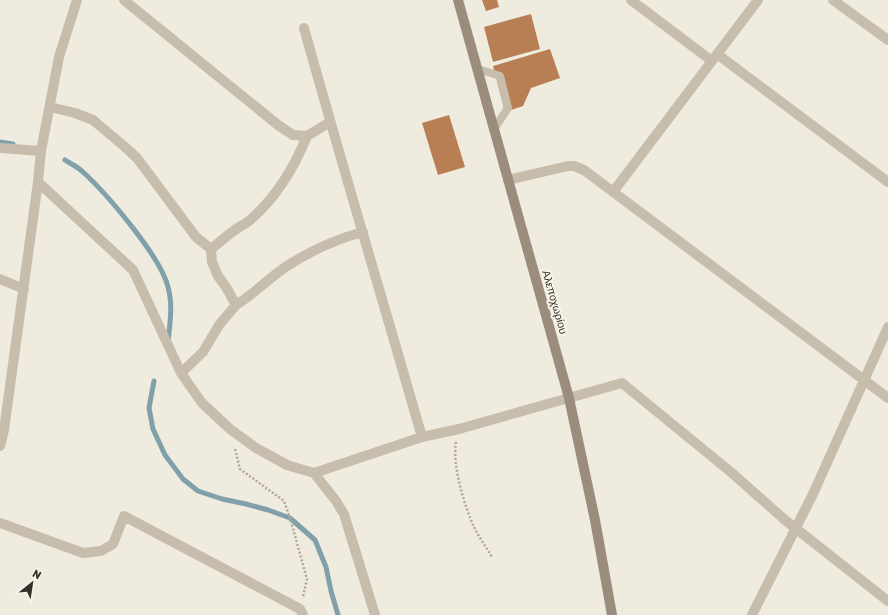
<svg xmlns="http://www.w3.org/2000/svg" width="888" height="615" viewBox="0 0 888 615" font-family="Rubik,sans-serif">
<style>
.lines{fill:none;stroke-linecap:round;stroke-linejoin:round}
.stream{stroke:#81a1aa;stroke-width:5}
.building{fill:#b97f54}
.path{stroke:#b3a896;stroke-width:2.5;stroke-dasharray:2 2;stroke-linecap:butt}
.service{stroke:#c7bdac;stroke-width:8}
.minor{stroke:#c7bdac;stroke-width:10}
.tertiary{stroke:#c7bdac;stroke-width:10}
.secondary{stroke:#9b8d7d;stroke-width:10}
.labels{text-anchor:middle;stroke-width:4;stroke-linejoin:round;paint-order:stroke}
.street-label{font-size:11px;fill:#36302a;stroke:#f8f4eb}
</style>
<rect width="100%" height="100%" fill="#f0ebdf"/>
<g class="lines">
<path class="stream" d="M 0,142 L 13,144
M 65,160 C 71,164 78,167 83,172 C 106,193 161,257 168,287 C 173,305 170,323 168,342
M 154,381 L 149,408 L 153,429 L 165,455 L 183,479 L 198,491 L 222,499 L 246,504 L 268,510 L 290,518 L 315,540 L 326,567 L 331,591 L 338,615"/>
</g>
<path class="building" d="M 482,0 L 497,0 L 499,7 L 486,11 Z
M 531,14 L 540,49 L 493,62 L 484,27 Z
M 550,49 L 560,78 L 531,88 L 523,106 L 505,112 L 493,66 Z
M 449,115 L 465,167 L 438,175 L 422,123 Z"/>
<g class="lines">
<path class="path" d="M 456,442 C 452,465 464,505 474,527 C 479,537 486,547 492,557
M 235,449 L 240,469 L 284,501 L 290,518 L 307,579 L 303,597"/>
<path class="service" d="M 478,69 L 500,76 L 508,108 L 494,129"/>
<path class="minor" d="M 124,0 L 278,125 L 293,135 L 307,136 L 330,122
M 631,0 L 712,61
M 833,0 L 888,40
M 304,28 C 342,165 383,301 422,437
M 717,54 L 888,182
M 50,107 L 75,113 L 93,120 L 125,147 L 137,158 L 196,237 L 211,249
M 0,148 L 41,151
M 508,180 L 568,166 L 574,166 L 584,170 L 888,398
M 38,182 L 133,270 L 181,373 L 202,403 L 230,429 L 256,448 L 287,465 L 314,473 L 336,501 L 344,514 L 375,615
M 613,192 L 758,0
M 0,279 L 24,289
M 236,305 C 254,294 269,278 287,266 C 310,251 337,239 363,232
M 181,373 L 203,352 L 219,325 L 236,305 L 226,287 L 218,276 L 212,262 L 211,249 C 219,243 226,236 235,230 C 240,226 246,224 250,220 C 277,197 294,168 307,136
M 0,446 L 4,430 L 38,182 L 41,151 L 59,57 L 77,0
M 314,473 L 422,437 L 459,429 L 622,383 L 732,473 L 785,520 L 888,601
M 0,523 L 83,553 L 101,551 L 113,544 L 124,516 L 300,609 L 303,615"/>
<path class="tertiary" d="M 752,615 L 813,494 L 888,327"/>
<path class="secondary" d="M 458,0 L 569,398 L 595,520 L 612,615"/>
</g>
<g class="labels">
<g class="street-label">
<text transform="translate(555 302) rotate(74)" y="4">Αλεποχωρίου</text>
</g>
</g>
<g transform="translate(32 583) rotate(30)" stroke="#f8f4eb" stroke-width="3" paint-order="stroke">
<path d="M0-3L7 15L0 10L-7 15Z" fill="#36302a"/>
<text y="-6" font-size="11" font-weight="bold" text-anchor="middle" fill="#36302a">N</text>
</g>
</svg>
